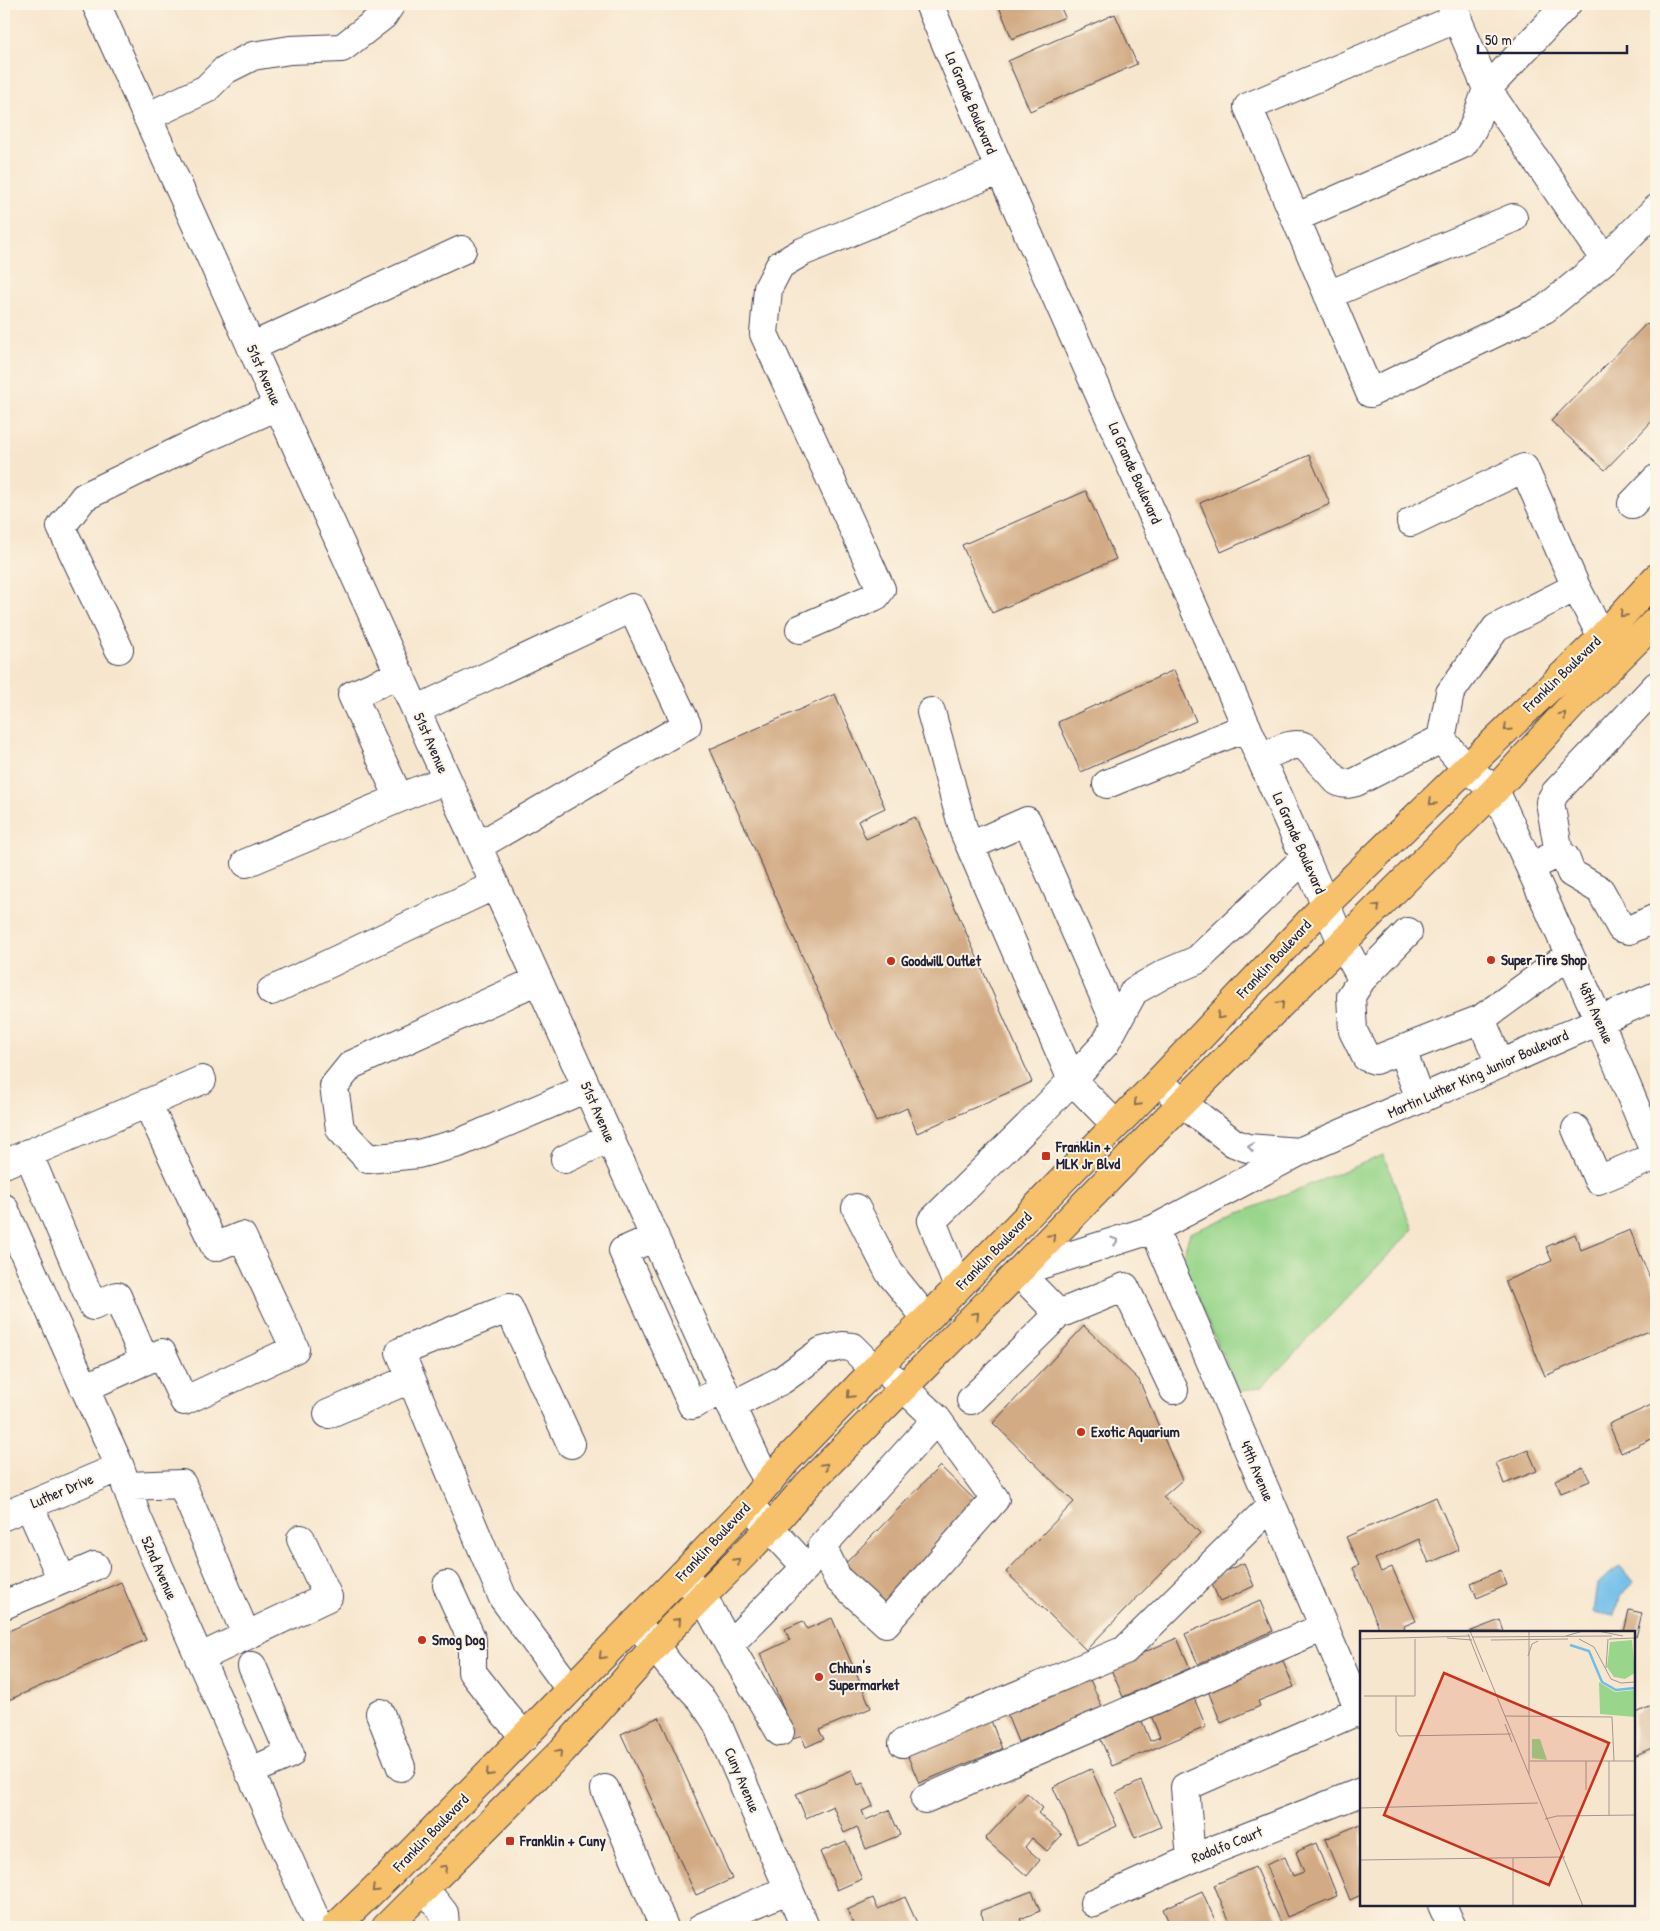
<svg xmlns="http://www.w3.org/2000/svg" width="1660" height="1931" viewBox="0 0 1660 1931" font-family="'Patrick Hand',sans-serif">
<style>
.green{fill:#99d68c;stroke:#5e7c64}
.water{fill:#6fbde9;stroke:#487092}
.building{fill:#d2aa84}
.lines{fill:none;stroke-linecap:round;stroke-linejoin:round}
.minor-casing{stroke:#423f51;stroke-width:30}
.major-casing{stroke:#423f51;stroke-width:30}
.minor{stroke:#fff;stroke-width:28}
.major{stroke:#f7c06b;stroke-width:28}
.oneway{stroke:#8c7153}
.oneway2{stroke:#9c9ca7}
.poi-dot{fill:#c8321e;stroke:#fcf5e5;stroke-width:2}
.labels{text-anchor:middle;stroke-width:4;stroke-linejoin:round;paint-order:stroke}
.street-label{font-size:15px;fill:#22223b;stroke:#fcf5e5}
.poi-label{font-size:15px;font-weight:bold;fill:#22223b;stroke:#fcf5e5;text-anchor:start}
.inset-river{fill:none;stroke:#6fbde9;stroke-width:2.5}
.inset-road{fill:none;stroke:#a29893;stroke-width:1}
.view{fill:#c8321e;fill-opacity:0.15;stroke:#c8321e;stroke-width:2.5}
.inset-edge{fill:none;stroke:#22223b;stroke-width:2.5}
</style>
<rect width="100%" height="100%" fill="#fcf5e5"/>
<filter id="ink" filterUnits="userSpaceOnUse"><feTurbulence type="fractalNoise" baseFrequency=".02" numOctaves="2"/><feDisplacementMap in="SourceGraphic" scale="10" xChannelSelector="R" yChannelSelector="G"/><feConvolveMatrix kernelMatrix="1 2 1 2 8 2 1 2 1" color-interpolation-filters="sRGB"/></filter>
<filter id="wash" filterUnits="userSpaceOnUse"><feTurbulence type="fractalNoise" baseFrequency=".0096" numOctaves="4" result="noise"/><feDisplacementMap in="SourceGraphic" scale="20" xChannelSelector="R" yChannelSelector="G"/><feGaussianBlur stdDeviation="1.12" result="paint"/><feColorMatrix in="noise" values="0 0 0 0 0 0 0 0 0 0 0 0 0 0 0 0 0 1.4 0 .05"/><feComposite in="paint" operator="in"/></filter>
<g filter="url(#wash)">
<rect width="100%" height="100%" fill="#f7e6ce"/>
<path class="green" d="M 1383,1155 L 1413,1229 L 1263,1386 L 1239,1392 L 1181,1262 L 1190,1233 Z"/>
<path class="water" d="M 1620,1566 L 1634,1583 L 1619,1597 L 1615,1616 L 1593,1612 L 1597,1584 Z"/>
<g id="blocks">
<path class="building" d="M 998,4 L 1059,4 L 1065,17 L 1012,39 Z
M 1115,14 L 1137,64 L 1030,111 L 1008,61 Z
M 1647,323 L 1656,332 L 1656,417 L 1605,470 L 1551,421 Z
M 1309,455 L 1330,504 L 1221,552 L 1200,503 Z
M 1086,491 L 1116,559 L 992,613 L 962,545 Z
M 1174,670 L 1196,721 L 1081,772 L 1058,722 Z
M 835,694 L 885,808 L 858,821 L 866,839 L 915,817 L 1032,1082 L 917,1133 L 907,1108 L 876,1122 L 710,749 Z
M 1630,1230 L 1656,1292 L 1656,1328 L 1545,1376 L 1505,1281 L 1552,1261 L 1546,1247 L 1575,1234 L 1581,1250 Z
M 1084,1326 L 1139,1380 L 1182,1480 L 1163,1497 L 1200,1533 L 1086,1650 L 1006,1572 L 1074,1502 L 993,1423 Z
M 1656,1403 L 1656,1437 L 1621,1453 L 1609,1424 Z
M 1528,1450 L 1537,1471 L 1504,1484 L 1496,1463 Z
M 940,1466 L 980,1505 L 879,1609 L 839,1570 Z
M 1583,1467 L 1590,1481 L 1561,1493 L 1555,1480 Z
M 1436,1497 L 1459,1550 L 1429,1563 L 1419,1539 L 1375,1559 L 1381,1572 L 1392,1567 L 1416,1621 L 1404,1626 L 1406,1632 L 1381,1632 L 1353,1568 L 1359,1565 L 1346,1537 Z
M 1244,1563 L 1254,1586 L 1220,1602 L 1209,1578 Z
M 1501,1570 L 1507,1585 L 1477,1598 L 1471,1583 Z
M 121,1582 L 146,1640 L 4,1702 L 4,1633 Z
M 1260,1601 L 1273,1631 L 1198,1664 L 1185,1634 Z
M 1629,1610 L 1642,1613 L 1636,1637 L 1634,1636 L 1634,1632 L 1624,1632 Z
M 832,1618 L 871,1708 L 819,1730 L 824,1739 L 806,1747 L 801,1735 L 794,1739 L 789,1727 L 791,1726 L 760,1654 L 790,1640 L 785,1629 L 803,1621 L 807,1629 Z
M 1500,1620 L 1504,1632 L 1469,1632 Z
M 1177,1638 L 1190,1668 L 1123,1697 L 1110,1667 Z
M 1280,1655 L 1294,1687 L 1258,1701 L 1260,1706 L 1221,1723 L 1206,1686 Z
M 1088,1675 L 1102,1707 L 1018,1742 L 1005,1710 Z
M 1192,1693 L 1206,1727 L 1112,1766 L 1098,1733 L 1140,1716 L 1150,1741 L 1160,1737 L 1149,1711 Z
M 1656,1704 L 1656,1746 L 1634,1756 L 1634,1714 Z
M 659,1717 L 732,1879 L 696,1895 L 621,1734 Z
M 990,1718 L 1002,1749 L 919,1783 L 906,1752 Z
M 1091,1769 L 1117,1826 L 1078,1844 L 1053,1787 Z
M 852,1770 L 858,1785 L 863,1783 L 873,1806 L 862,1811 L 866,1820 L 889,1810 L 900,1835 L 866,1849 L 857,1827 L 844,1833 L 833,1806 L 806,1818 L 796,1794 Z
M 1141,1781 L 1161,1827 L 1135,1838 L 1116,1793 Z
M 1027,1793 L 1043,1808 L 1038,1813 L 1062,1835 L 1047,1851 L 1032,1838 L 1025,1847 L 1040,1860 L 1027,1876 L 985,1839 Z
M 1361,1824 L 1361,1895 L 1350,1900 L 1325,1839 Z
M 846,1841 L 862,1879 L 837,1890 L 820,1852 Z
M 1316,1843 L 1337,1896 L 1287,1917 L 1266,1865 L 1285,1857 L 1293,1876 L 1304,1872 L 1296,1852 Z
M 1255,1867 L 1282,1927 L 1232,1927 L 1214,1885 Z
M 1032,1891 L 1040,1911 L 1020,1919 L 1024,1927 L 987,1927 L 980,1911 Z
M 1202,1891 L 1218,1927 L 1171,1927 L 1163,1909 Z
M 905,1897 L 918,1925 L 912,1927 L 855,1927 L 847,1910 L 873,1898 L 878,1909 Z
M 747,1916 L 752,1927 L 722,1927 Z
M 1043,1922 L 1045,1927 L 1028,1927 Z"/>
</g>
</g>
<g filter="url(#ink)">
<use href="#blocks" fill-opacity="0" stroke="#423f51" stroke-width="1"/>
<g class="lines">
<g class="minor-casing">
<path id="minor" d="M 96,4 L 731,1406 L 757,1461 L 769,1482
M 929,4 L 1000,170 L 1342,942 L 1362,979
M 1451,4 L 1487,89 L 1605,260
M 1458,18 L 1248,107 L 1370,393 L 1545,309 L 1605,260 L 1656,209
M 147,117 L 206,89 L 225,70 L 253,56 L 290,50 L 342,48 L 383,16 L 391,4
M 1295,218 L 1463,144 L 1473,128 L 1487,89 L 1567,4
M 1328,295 L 1513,218
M 251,347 L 462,250
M 1632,504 L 1656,479
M 1411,522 L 1524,468 L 1576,587 L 1602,637
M 1576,587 L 1496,628 L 1450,693 L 1441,739 L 1467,769 L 1495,790 L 1599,1020 L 1656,1156
M 800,629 L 876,596 L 881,589 L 764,334 L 768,288 L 780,265 L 802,252 L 1000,170
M 119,649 L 61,527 L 84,497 L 195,443 L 278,406
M 416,710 L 632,608 L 687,725 L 478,846
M 931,712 L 964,832 L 1072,1080 L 1028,1126 L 932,1221 L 958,1287
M 1261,758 C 1274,753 1291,740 1306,747 L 1337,781 C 1344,785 1349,784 1356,782 L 1441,739
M 1107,784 L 1247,727
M 399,798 L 352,695 L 400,674
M 970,846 L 1027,821 L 1116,1024
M 1559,853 L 1550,802 L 1555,793 L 1656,686
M 1543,861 L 1559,853 L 1565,857 L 1571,873 L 1600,890 L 1621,928 L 1629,930 L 1656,918
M 246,863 L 414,792 L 447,780
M 1408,932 L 1362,979 L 1351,996 L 1353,1031 L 1366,1057 L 1375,1060 L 1481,1019 L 1500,1064
M 538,980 L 351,1065 L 334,1086 L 340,1129 L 368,1159 L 418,1154 L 459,1143 L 587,1088
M 271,991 L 495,885
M 1481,1019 L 1569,955
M 1402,1050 L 1420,1099
M 1159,1081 L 1182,1103 L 1234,1143 L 1247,1148 L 1299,1152
M 1116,1125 L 1072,1080 L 1105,1044 L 1134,991 L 1164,974 L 1197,960 L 1305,858
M 1576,1129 L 1598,1180 L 1656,1156
M 28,1153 L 93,1306 L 117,1296 L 145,1361
M 565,1159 L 610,1138
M 4,1164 L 202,1080
M 4,1208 L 120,1467 L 137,1517 L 319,1927
M 856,1208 L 889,1272 L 927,1319
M 1154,1229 L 1361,1714
M 655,1237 L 623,1251 L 692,1405 L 724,1390
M 1059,1314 L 1018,1272 L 1154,1229 L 1299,1152 L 1656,996
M 893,1378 L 937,1419 L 995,1499 L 886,1623 L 838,1579 L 822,1546 L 937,1419
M 84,1388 L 162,1353 L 184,1401 L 295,1349 L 242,1236 L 215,1247 L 147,1103
M 971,1400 L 1059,1314 L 1125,1287 L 1174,1390
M 731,1406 L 782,1380 L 822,1351 L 842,1346 L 852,1347 L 875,1370
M 328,1414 L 410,1379
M 126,1486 L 182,1484 L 246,1635
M 29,1505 L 62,1580
M 749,1505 L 806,1567 L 729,1645 L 780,1732
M 4,1516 L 120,1467
M 682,1575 L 702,1595 L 729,1645
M 447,1585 L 472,1640 L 472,1672 L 504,1713 L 525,1737
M 4,1605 L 95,1566
M 636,1622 L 670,1666 L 702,1700 L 717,1723 L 805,1927
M 199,1658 L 328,1597 L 301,1539
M 570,1689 L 503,1598 L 400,1352 L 509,1308 L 571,1444
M 380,1713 L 401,1767
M 903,1743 L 1125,1650 L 1272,1505
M 249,1772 L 290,1754 L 252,1666
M 605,1789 L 664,1927
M 925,1799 L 1324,1627
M 1191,1859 L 1185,1787 L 1360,1710
M 424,1888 L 444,1913 L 445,1927
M 1094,1903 L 1191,1859 L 1361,1792
M 1442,1905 L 1452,1927
M 702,1927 L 789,1889"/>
</g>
<g class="major-casing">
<path id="major" d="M 335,1927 L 387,1877 L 682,1575 L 749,1505 L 786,1461 L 883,1361 L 927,1319 L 1159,1081 L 1326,904 L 1602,637 L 1656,578
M 386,1927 L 562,1751 L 673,1626 L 771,1527 L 807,1485 L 1018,1272 L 1182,1103 L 1495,790 L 1576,701 L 1656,621"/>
</g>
<use href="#minor" class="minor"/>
<use href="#major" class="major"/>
</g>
<defs><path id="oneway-chevron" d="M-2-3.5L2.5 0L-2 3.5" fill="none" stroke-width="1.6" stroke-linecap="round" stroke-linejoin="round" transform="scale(1.25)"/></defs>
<g class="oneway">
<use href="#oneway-chevron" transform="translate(1623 614) rotate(133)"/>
<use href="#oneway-chevron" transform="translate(1563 715) rotate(-48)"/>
<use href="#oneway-chevron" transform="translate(1507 728) rotate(136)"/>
<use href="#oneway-chevron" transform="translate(1432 802) rotate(136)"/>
<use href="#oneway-chevron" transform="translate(1377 907) rotate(-45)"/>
<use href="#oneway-chevron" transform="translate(1281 1004) rotate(-45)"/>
<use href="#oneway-chevron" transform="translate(1220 1016) rotate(133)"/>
<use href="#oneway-chevron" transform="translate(1137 1103) rotate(134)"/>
<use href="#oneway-chevron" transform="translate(1052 1237) rotate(-46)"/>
<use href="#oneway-chevron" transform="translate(976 1315) rotate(-46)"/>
<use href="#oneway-chevron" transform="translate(850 1395) rotate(134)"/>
<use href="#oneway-chevron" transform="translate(825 1466) rotate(-45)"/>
<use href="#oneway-chevron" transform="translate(737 1561) rotate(-45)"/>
<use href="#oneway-chevron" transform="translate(678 1621) rotate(-47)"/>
<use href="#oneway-chevron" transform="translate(602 1656) rotate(135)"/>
<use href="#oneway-chevron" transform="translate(559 1753) rotate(-45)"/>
<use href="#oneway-chevron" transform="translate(489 1773) rotate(134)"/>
<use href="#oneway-chevron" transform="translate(444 1868) rotate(-45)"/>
<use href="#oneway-chevron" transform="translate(375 1889) rotate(136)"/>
</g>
<g class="oneway2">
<use href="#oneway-chevron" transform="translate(1251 1147) rotate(-171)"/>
<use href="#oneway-chevron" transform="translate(1115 1241) rotate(-18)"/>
</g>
</g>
<g class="poi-dot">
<circle cx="1491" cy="960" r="5"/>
<circle cx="891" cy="961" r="5"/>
<rect x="1041" y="1151" width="10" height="10" rx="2.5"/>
<circle cx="1081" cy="1432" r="5"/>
<circle cx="422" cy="1640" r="5"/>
<circle cx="819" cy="1677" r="5"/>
<rect x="505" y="1836" width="10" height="10" rx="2.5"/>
</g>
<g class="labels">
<g class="street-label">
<text transform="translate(971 103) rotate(67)" y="5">La Grande Boulevard</text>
<text transform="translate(264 375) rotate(66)" y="5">51st Avenue</text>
<text transform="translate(1135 473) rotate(66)" y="5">La Grande Boulevard</text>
<text transform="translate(1562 674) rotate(-44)" y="5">Franklin Boulevard</text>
<text transform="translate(431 743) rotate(66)" y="5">51st Avenue</text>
<text transform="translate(1299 843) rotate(66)" y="5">La Grande Boulevard</text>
<text transform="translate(1274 959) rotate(-47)" y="5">Franklin Boulevard</text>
<text transform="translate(1596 1013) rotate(66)" y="5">48th Avenue</text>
<text transform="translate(1478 1074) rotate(-24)" y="5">Martin Luther King Junior Boulevard</text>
<text transform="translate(598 1112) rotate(66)" y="5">51st Avenue</text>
<text transform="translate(994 1251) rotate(-46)" y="5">Franklin Boulevard</text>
<text transform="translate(1257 1471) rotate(67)" y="5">49th Avenue</text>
<text transform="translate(62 1491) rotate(-23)" y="5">Luther Drive</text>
<text transform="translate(713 1542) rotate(-47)" y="5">Franklin Boulevard</text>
<text transform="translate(159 1568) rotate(66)" y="5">52nd Avenue</text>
<text transform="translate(742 1780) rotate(67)" y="5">Cuny Avenue</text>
<text transform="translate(431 1833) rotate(-46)" y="5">Franklin Boulevard</text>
<text transform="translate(1227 1845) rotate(-22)" y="5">Rodolfo Court</text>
</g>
<g class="poi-label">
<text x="1501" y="965">Super Tire Shop</text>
<text x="901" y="966">Goodwill Outlet</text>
<text x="1056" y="1152">Franklin +<tspan x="1056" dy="17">MLK Jr Blvd</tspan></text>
<text x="1091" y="1437">Exotic Aquarium</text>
<text x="432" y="1645">Smog Dog</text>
<text x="829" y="1673">Chhun's<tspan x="829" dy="17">Supermarket</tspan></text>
<text x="520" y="1846">Franklin + Cuny</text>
</g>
</g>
<g transform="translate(1360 1631)">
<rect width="275" height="275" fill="#f7e6ce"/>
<path d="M 272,9 L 275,42 L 265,48 L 254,46 L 247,36 L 250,11 ZM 239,51 L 255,61 L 275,59 L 275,86 L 240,83 ZM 172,108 L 180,108 L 187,129 L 172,127 Z" fill="#99d68c"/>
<path class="inset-river" d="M 210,14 L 229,20 L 242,51 L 256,59 L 275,57"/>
<path class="inset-road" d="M 110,0 L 223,275M 169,0 L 169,143M 238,0 L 263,5M 108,3 L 123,41M 206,5 L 223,0M 112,6 L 252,5M 87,7 L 112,9M 0,8 L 110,5M 219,8 L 234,16 L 251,48 L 261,52 L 275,51M 249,8 L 275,7M 131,9 L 208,8M 168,25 L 172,13 L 178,10M 246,37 L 248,8M 4,65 L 55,65 L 55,8M 36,65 L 36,100 L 39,105 L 151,103M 145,85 L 252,86 L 254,130M 145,93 L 152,111M 170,130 L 275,130M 249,130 L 249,185M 226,159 L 226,130M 0,177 L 178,172M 185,188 L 197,185 L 275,184M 153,227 L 153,275M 0,229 L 205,226"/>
<path class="view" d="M 84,42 L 249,112 L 189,254 L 24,184 Z"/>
<rect width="275" height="275" class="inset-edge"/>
</g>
<rect width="1660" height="1931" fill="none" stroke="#fcf5e5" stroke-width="20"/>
<path d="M1478 45v8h149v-8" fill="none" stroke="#22223b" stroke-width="2.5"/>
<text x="1485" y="45" font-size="15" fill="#22223b" stroke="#fcf5e5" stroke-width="4" paint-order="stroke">50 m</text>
</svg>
